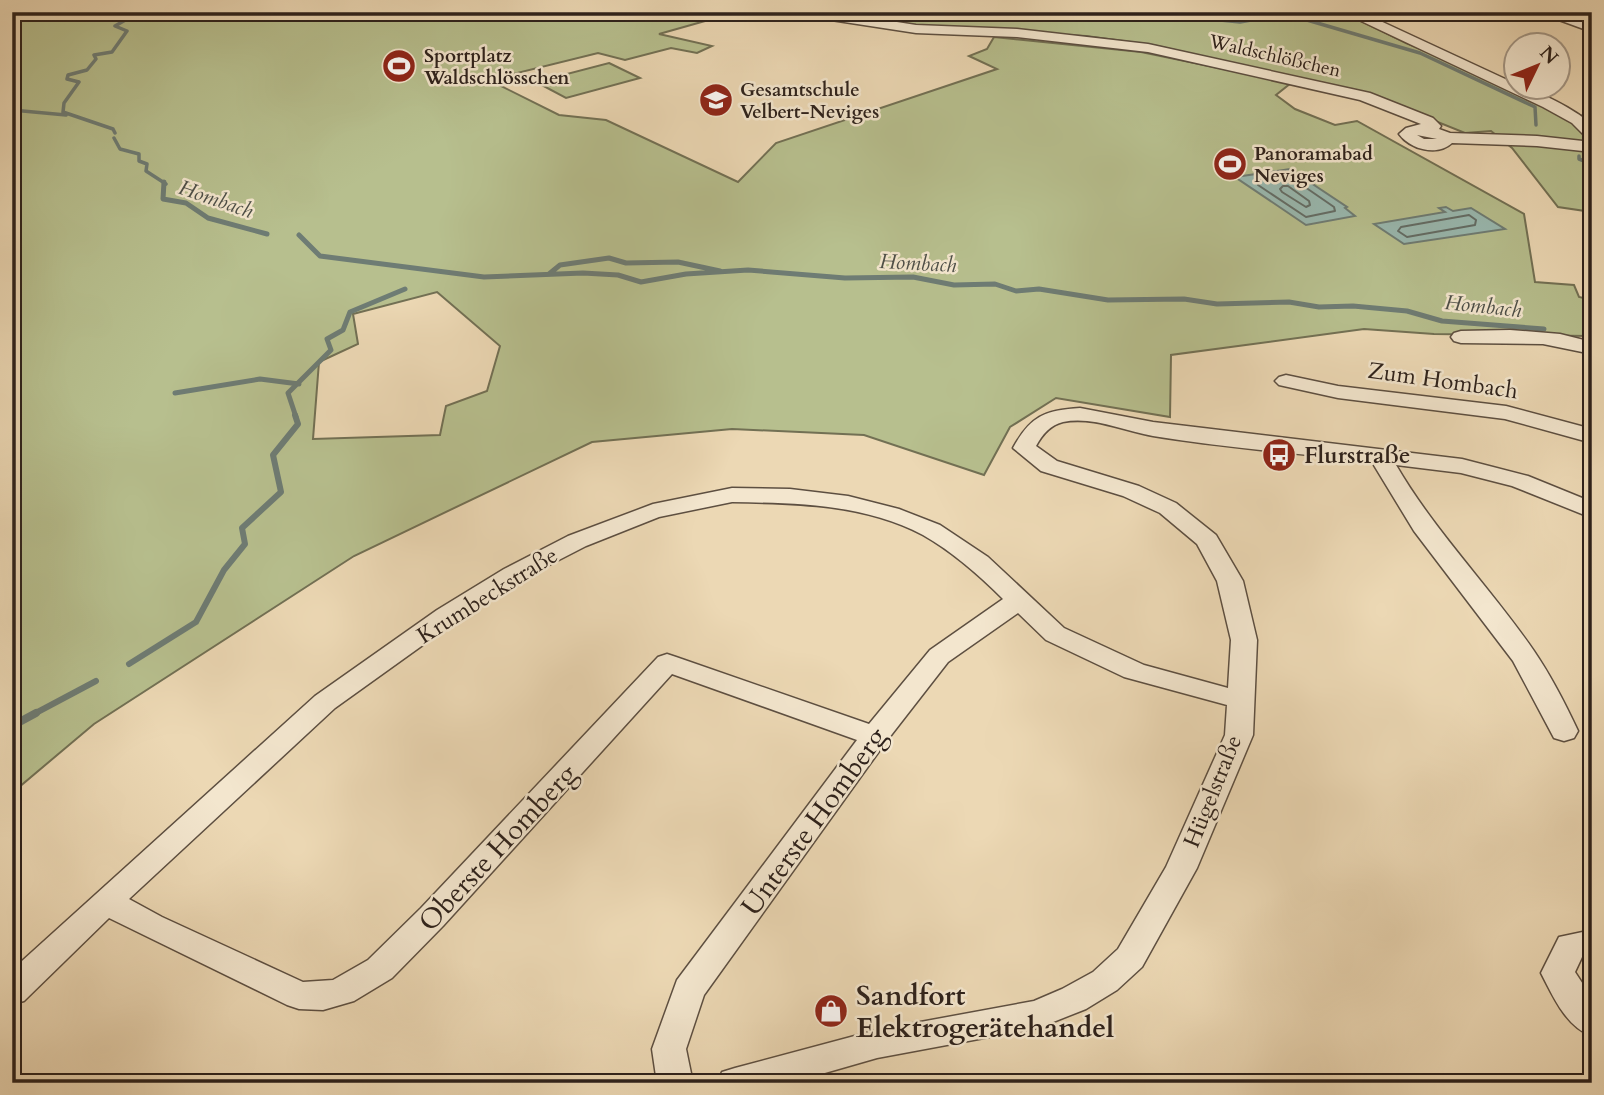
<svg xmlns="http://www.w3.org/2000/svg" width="1604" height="1095" viewBox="0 0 1604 1095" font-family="Cardo,serif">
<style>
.green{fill:#b7bf8e;stroke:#727054;stroke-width:2;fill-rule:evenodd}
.water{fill:#99b9b0;stroke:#6e7c74;stroke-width:2}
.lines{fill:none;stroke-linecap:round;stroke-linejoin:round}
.shore{stroke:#636d66;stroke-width:2}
.stream-far3{stroke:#6e7c74;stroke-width:3.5}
.stream-far2{stroke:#6e7c74;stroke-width:5}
.stream-far1{stroke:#6e7c74;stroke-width:6}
.stream{stroke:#6e7c74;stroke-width:8}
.street-casing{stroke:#5d4f41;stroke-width:3}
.street{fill:#f3e6ce;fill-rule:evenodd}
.labels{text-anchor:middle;stroke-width:5;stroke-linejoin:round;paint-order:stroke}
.far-poi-label{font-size:19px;font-weight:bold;fill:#2d211b;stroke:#f3e6ce;text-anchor:start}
.far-street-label{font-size:19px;fill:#2d211b;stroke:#f3e6ce}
.far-water-label{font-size:21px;font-style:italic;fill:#4d4f48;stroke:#f3e6ce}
.street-label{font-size:23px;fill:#2d211b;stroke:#f3e6ce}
.poi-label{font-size:23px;font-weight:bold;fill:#2d211b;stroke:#f3e6ce;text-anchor:start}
.near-street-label{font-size:28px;fill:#2d211b;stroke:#f3e6ce}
.near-poi-label{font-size:28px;font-weight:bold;fill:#2d211b;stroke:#f3e6ce;text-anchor:start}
</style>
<rect width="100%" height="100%" fill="#ecd8b4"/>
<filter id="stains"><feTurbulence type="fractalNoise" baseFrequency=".00286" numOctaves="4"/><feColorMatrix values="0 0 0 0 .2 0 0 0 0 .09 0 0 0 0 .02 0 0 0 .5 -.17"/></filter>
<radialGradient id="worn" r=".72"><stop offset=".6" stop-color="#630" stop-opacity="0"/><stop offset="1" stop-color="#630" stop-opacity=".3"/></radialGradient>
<path class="green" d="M 12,12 L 737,12 L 659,34 L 712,46 L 697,53 L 671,48 L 625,60 L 598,53 L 489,80 L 559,115 L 606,120 L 738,182 L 776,143 L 997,69 L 969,56 L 987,49 L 994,37 L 1141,52 L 1291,83 L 1276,95 L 1295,109 L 1335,125 L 1357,121 L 1524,214 L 1535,282 L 1574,285 L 1579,297 L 1592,300 L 1592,325 L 1584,325 L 1591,336 L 1434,334 L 1364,329 L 1171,355 L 1170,417 L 1056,398 L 1010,427 L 984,475 L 864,435 L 732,429 L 592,442 L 354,556 L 94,724 L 12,793 ZM 437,292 L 500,346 L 487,391 L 446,406 L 440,435 L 313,439 L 319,362 L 358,344 L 353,314 Z
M 820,12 L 1343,12 L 1406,43 L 1592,120 L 1592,212 L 1558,207 L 1512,148 L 1491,131 L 1465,133 L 1368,94 L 1153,45 L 1086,36 L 931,28 Z
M 609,63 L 640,78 L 566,98 L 536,82 Z"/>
<path class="water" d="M 1290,169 L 1347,207 L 1345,208 L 1355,216 L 1306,225 L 1235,177 Z
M 1446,207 L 1453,211 L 1471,208 L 1505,229 L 1404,244 L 1374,224 L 1445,212 L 1439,208 Z"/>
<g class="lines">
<path class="shore" d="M 1289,176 L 1334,207 L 1335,211 L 1306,217 L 1258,185 L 1260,180 Z
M 1283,186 L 1288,186 L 1309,201 L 1310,205 L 1306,207 L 1282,192 L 1280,189 Z
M 1469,215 L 1476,220 L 1475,225 L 1407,237 L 1398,231 L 1401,227 Z"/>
<path class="stream-far3" d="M 1189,12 L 1210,19 L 1240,22 L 1268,17 L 1300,18 L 1420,53 L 1535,107 L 1536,125
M 12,110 L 66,115
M 115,133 L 113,129 L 63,112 L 64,103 L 79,82 L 67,79 L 68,75 L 87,70 L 96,59 L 94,55 L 112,52 L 127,31 L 115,26 L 134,15 L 129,12
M 114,138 L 120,149 L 139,154 L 139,161 L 147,164 L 146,171 L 166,184
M 1579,156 L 1579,159 L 1592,164"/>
<path class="stream-far2" d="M 164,182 L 163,199 L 186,203 L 208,218 L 267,234
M 299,235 L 320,256 L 484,277 L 583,273 L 618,275 L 641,282 L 686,274 L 748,270 L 845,278 L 913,277 L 954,285 L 995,284 L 1016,291 L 1039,289 L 1108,300 L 1184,299 L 1217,304 L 1289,302 L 1319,307 L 1353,306 L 1407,311 L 1442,321 L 1544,329
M 549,274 L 560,265 L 609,258 L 626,263 L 678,262 L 720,271
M 1589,331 L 1592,331
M 175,393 L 260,379 L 299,384
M 296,417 L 288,393 L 331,350 L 327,339 L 343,330 L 350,312 L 405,289"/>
<path class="stream-far1" d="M 129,664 L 196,622 L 224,570 L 245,544 L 242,528 L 281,492 L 273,455 L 298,424 L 295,415
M 32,715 L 96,681"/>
<path class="stream" d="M 12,726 L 36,713"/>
<g class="street-casing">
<path id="street" d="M 798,12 L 833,12 L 916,25 L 1017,29 L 1148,44 L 1370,93 L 1433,118 L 1441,126 L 1439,129 L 1450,133 L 1537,136 L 1592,142 L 1592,152 L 1537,146 L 1452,143 C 1437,157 1410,149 1399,134 L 1406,128 L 1421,124 L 1360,100 L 1148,52 L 1017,37 L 916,33 L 805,16 ZM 1417,135 L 1437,139 L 1424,139 Z
M 1342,12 L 1361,12 L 1516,84 L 1516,88 C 1536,88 1578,111 1592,125 L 1592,139 L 1586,137 L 1572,123 L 1543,107 Z
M 1537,12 L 1558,12 L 1592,23 L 1592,32 Z
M 1510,330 L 1560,334 L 1592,342 L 1592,354 L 1543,344 L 1461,343 L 1454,341 L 1451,337 L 1454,333 L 1461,331 Z
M 1286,375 L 1338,386 L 1506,406 L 1592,429 L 1592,443 L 1505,419 L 1338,398 L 1279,385 L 1275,381 L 1279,377 Z
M 1080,408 L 1153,422 L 1462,459 L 1528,476 L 1592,502 L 1592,518 L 1512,486 L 1461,473 L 1396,465 C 1435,532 1490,587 1534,651 C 1551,676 1565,703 1578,731 L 1574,738 L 1564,741 L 1554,738 L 1513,661 L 1414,531 L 1372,462 C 1299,453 1225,448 1153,436 C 1124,431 1093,416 1063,422 C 1050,425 1042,435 1036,446 L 1057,461 L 1139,486 L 1176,503 L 1216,535 L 1243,581 L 1257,640 L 1253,735 L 1197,868 L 1142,967 L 1117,990 L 1086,1009 L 1038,1028 L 877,1058 L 790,1083 L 717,1083 L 722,1072 L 735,1068 L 877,1030 L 1034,1001 L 1062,989 L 1093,972 L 1118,949 L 1166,867 L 1225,735 L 1227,705 L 1124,677 L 1046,640 L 1018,613 L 948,662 L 885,743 L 704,995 L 686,1049 L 693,1083 L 657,1083 L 652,1049 L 677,980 L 857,740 L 672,674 L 443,926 L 392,978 L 354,1001 L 323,1010 L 299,1009 L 287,1005 L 109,918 L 24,1001 L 12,1004 L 12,970 L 315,696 L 437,610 L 504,569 L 568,536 L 653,504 L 732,488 L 790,489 L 848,496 L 899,509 L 940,525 L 988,557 L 1064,628 L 1144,665 L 1228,688 L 1231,640 L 1217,581 L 1197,544 L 1160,513 L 1123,496 L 1041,471 L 1013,448 C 1030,417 1044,410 1080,408 ZM 732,502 C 796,503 865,504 923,535 C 953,552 979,575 1003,599 L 930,650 L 869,724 L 676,657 L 667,654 L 658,657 L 421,908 L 368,960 L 333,980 L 303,982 L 162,917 L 129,899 L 335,708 L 455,622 L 522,579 L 586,546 L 659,517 Z
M 1592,930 L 1592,956 L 1582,957 L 1575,972 L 1592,998 L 1592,1036 C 1566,1027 1553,996 1541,973 L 1559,937 Z"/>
</g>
<use href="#street" class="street"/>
</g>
<defs>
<g id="stadium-disc" transform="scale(1.75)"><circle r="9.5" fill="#8f2418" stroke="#f3e6ce"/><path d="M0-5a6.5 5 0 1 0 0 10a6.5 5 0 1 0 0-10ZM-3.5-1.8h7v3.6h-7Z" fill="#fff"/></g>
<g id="school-disc" transform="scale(1.75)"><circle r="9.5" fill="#8f2418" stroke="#f3e6ce"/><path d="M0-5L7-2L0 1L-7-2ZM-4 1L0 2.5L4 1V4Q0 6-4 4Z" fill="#fff"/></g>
<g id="bus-disc" transform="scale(1.75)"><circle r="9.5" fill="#8f2418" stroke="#f3e6ce"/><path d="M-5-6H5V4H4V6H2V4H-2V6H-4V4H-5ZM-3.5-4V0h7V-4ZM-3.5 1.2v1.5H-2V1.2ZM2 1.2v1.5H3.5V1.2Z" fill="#fff"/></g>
<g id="shop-disc" transform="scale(1.75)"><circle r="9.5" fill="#8f2418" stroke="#f3e6ce"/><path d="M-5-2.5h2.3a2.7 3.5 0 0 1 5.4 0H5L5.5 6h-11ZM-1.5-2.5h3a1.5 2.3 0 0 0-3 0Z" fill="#fff"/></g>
</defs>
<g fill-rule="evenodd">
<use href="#stadium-disc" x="399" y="66"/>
<use href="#school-disc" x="716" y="100"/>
<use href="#stadium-disc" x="1230" y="164"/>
<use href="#bus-disc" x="1279" y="455"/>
<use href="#shop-disc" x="831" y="1011"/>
</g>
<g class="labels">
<g class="far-poi-label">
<text x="424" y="62">Sportplatz<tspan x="424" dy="22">Waldschlösschen</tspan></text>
<text x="740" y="96">Gesamtschule<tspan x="740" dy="22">Velbert-Neviges</tspan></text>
<text x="1254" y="160">Panoramabad<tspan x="1254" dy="22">Neviges</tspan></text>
</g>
<g class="far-street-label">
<text transform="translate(1275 55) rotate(13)" y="7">Waldschlößchen</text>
</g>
<g class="far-water-label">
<text transform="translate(216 199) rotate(19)" y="7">Hombach</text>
<text transform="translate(918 263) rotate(3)" y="7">Hombach</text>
<text transform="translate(1483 306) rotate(6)" y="7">Hombach</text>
</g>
<g class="street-label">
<text transform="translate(1443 380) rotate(8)" y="8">Zum Hombach</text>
<text transform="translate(487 595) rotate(-32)" y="8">Krumbeckstraße</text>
<text transform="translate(1212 791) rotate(-68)" y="8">Hügelstraße</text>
</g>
<g class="poi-label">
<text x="1304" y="463">Flurstraße</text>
</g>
<g class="near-street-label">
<text transform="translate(813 821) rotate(-54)" y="10">Unterste Homberg</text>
<text transform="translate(497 847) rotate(-47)" y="10">Oberste Homberg</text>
</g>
<g class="near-poi-label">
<text x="856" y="1005">Sandfort<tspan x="856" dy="32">Elektrogerätehandel</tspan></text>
</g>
</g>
<rect width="1604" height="1095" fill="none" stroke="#ecd8b4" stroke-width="42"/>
<rect x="14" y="14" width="1576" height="1067" fill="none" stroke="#2d211b" stroke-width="3.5"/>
<rect x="21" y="21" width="1562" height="1053" fill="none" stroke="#2d211b" stroke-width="2"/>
<g transform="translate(1537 66) rotate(47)"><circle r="33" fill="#f3e6ce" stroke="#a49786" stroke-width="2"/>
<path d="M0-5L12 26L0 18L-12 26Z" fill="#8f2418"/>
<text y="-10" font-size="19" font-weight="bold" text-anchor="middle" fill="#2d211b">N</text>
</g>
<rect width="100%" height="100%" filter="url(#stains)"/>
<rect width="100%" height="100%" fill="url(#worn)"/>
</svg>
